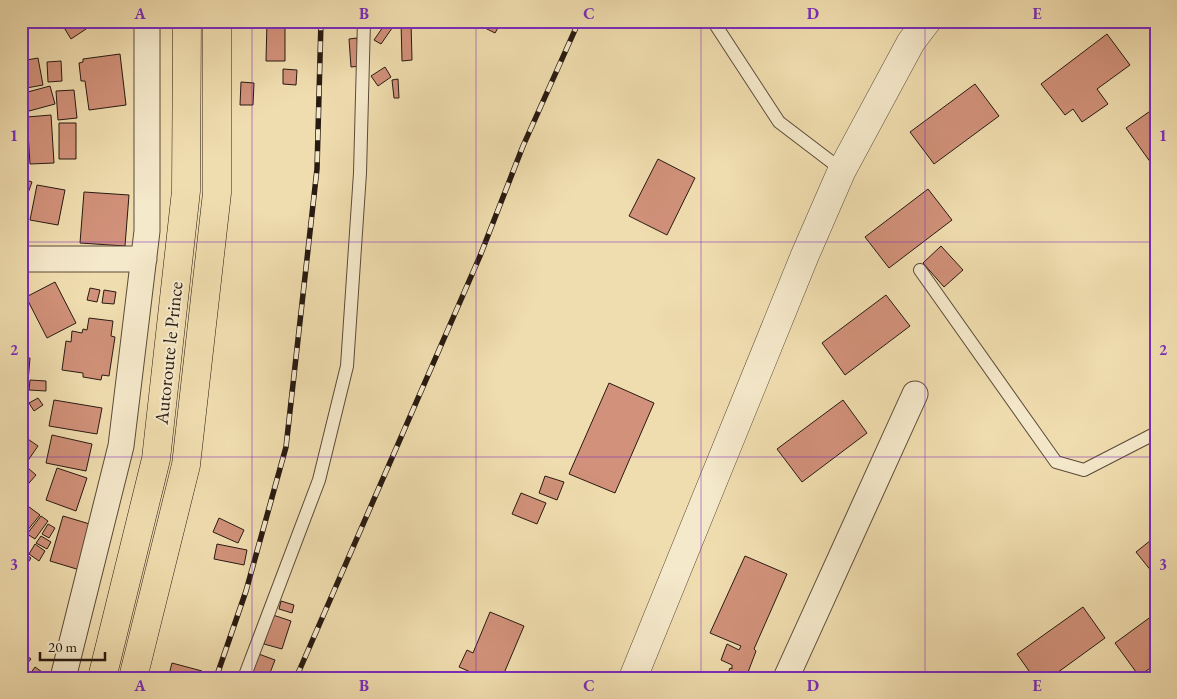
<svg xmlns="http://www.w3.org/2000/svg" width="1177" height="699" viewBox="0 0 1177 699" font-family="'EB Garamond',serif">
<style>
.building{fill:#d1917a;stroke:#281a11}
.lines{fill:none;stroke-linecap:round;stroke-linejoin:round}
.service-casing{stroke:#5a4b38;stroke-width:14}
.minor-casing{stroke:#5a4b38;stroke-width:27}
.tertiary-casing{stroke:#5a4b38;stroke-width:29}
.primary-casing{stroke:#281a11;stroke-width:29}
.service{stroke:#f5e9cb;stroke-width:12}
.minor{stroke:#f5e9cb;stroke-width:25}
.tertiary{stroke:#f5e9cb;stroke-width:28}
.primary{stroke:#f0ddaf;stroke-width:28}
.rail-casing{stroke:#281a11;stroke-width:5.5}
.rail{stroke:#f5e9cb;stroke-width:4;stroke-dasharray:11;stroke-linecap:butt}
.grid{fill:none;stroke:#7b2cbf;stroke-width:1;stroke-opacity:0.55}
.labels{text-anchor:middle;stroke-width:4.5;stroke-linejoin:round;paint-order:stroke}
.street-label{font-size:19px;fill:#281a11;stroke:#f5e9cb}
.neatline{fill:none;stroke:#7b2cbf;stroke-width:2}
.grid-label{font-size:16px;text-anchor:middle;font-weight:bold;fill:#7b2cbf}
</style>
<rect width="100%" height="100%" fill="#f0ddaf"/>
<filter id="stains"><feTurbulence type="fractalNoise" baseFrequency=".004" numOctaves="4"/><feColorMatrix values="0 0 0 0 .2 0 0 0 0 .09 0 0 0 0 .02 0 0 0 .5 -.17"/></filter>
<radialGradient id="worn" r=".72"><stop offset=".6" stop-color="#630" stop-opacity="0"/><stop offset="1" stop-color="#630" stop-opacity=".3"/></radialGradient>
<path class="building" d="M 60,21 L 98,21 L 71,39 Z
M 267,21 L 285,21 L 285,61 L 266,61 Z
M 387,21 L 397,21 L 381,44 L 374,40 Z
M 476,21 L 502,21 L 495,33 L 475,23 Z
M 401,22 L 411,22 L 412,60 L 402,61 Z
M 1107,34 L 1130,65 L 1097,89 L 1108,104 L 1082,122 L 1073,109 L 1065,115 L 1041,84 Z
M 357,38 L 360,66 L 351,67 L 349,39 Z
M 120,54 L 126,105 L 89,110 L 85,81 L 81,81 L 79,63 L 83,62 L 83,59 Z
M 38,58 L 43,85 L 21,89 L 21,61 Z
M 61,61 L 62,81 L 48,82 L 47,62 Z
M 385,67 L 391,77 L 378,86 L 371,76 Z
M 283,69 L 297,70 L 296,85 L 283,84 Z
M 398,79 L 399,98 L 394,98 L 392,80 Z
M 241,82 L 254,83 L 253,105 L 240,105 Z
M 975,84 L 999,116 L 934,164 L 910,132 Z
M 50,86 L 55,104 L 29,111 L 24,93 Z
M 74,90 L 77,118 L 58,120 L 56,91 Z
M 1156,107 L 1156,159 L 1151,163 L 1126,128 Z
M 51,115 L 54,163 L 30,164 L 27,117 Z
M 59,123 L 76,123 L 76,159 L 59,159 Z
M 658,159 L 695,178 L 667,235 L 629,216 Z
M 21,178 L 32,182 L 28,193 L 21,190 Z
M 37,185 L 65,190 L 58,225 L 30,220 Z
M 928,189 L 952,220 L 889,268 L 865,237 Z
M 84,192 L 129,195 L 125,246 L 80,243 Z
M 941,246 L 963,270 L 944,287 L 923,263 Z
M 55,282 L 76,323 L 47,338 L 26,297 Z
M 90,288 L 100,290 L 97,302 L 87,300 Z
M 104,290 L 116,292 L 114,304 L 102,303 Z
M 886,295 L 910,326 L 845,375 L 822,343 Z
M 89,318 L 113,321 L 111,336 L 115,337 L 109,376 L 102,375 L 101,380 L 83,377 L 83,373 L 62,370 L 66,341 L 71,342 L 72,331 L 82,333 L 83,329 L 87,330 Z
M 21,357 L 30,358 L 28,382 L 21,382 Z
M 30,380 L 46,381 L 46,391 L 29,390 Z
M 609,383 L 654,403 L 615,493 L 569,474 Z
M 38,398 L 43,405 L 34,411 L 29,403 Z
M 54,400 L 102,408 L 97,434 L 49,426 Z
M 843,400 L 867,433 L 802,482 L 777,449 Z
M 22,435 L 38,446 L 27,462 L 21,458 Z
M 52,435 L 92,444 L 86,471 L 46,463 Z
M 28,468 L 36,475 L 23,490 L 21,489 L 21,476 Z
M 57,468 L 87,478 L 76,511 L 46,500 Z
M 545,476 L 564,482 L 557,500 L 539,493 Z
M 521,493 L 546,503 L 537,524 L 512,514 Z
M 21,501 L 40,515 L 22,537 L 21,536 Z
M 41,516 L 48,521 L 35,539 L 27,534 Z
M 63,516 L 93,525 L 80,570 L 50,561 Z
M 219,518 L 244,530 L 238,543 L 213,532 Z
M 48,524 L 55,528 L 49,538 L 42,534 Z
M 41,536 L 51,542 L 47,549 L 36,543 Z
M 1151,540 L 1156,545 L 1156,577 L 1136,552 Z
M 35,544 L 45,551 L 39,561 L 29,554 Z
M 217,544 L 247,550 L 244,565 L 214,559 Z
M 21,551 L 31,558 L 21,573 Z
M 745,556 L 787,574 L 754,649 L 756,651 L 747,675 L 753,678 L 726,678 L 730,668 L 732,669 L 732,665 L 721,660 L 727,644 L 739,650 L 741,646 L 710,633 Z
M 281,601 L 294,605 L 292,613 L 279,609 Z
M 1083,607 L 1105,638 L 1050,678 L 1034,678 L 1017,654 Z
M 490,612 L 524,626 L 502,678 L 484,678 L 459,667 L 467,650 L 473,653 Z
M 1156,613 L 1156,664 L 1139,676 L 1115,643 Z
M 273,615 L 291,621 L 282,649 L 264,644 Z
M 21,651 L 31,659 L 21,671 Z
M 256,653 L 275,660 L 268,678 L 247,678 Z
M 172,663 L 202,671 L 200,678 L 168,678 Z
M 35,667 L 45,674 L 42,678 L 29,678 L 28,677 Z"/>
<g class="lines">
<g class="service-casing">
<path id="service" d="M 713,21 L 779,122 L 842,170
M 920,270 L 1056,462 L 1084,470 L 1156,433
M 244,678 L 319,480 L 347,366 L 360,173 L 364,21"/>
</g>
<g class="minor-casing">
<path id="minor" d="M 21,259 L 144,259
M 63,678 L 121,446 L 147,231 L 147,21
M 786,678 L 915,394"/>
</g>
<g class="tertiary-casing">
<path id="tertiary" d="M 633,678 L 805,255 L 842,170 L 911,42 L 927,21"/>
</g>
<g class="primary-casing">
<path id="primary" d="M 102,678 L 156,459 L 186,191 L 187,21
M 133,678 L 186,465 L 217,193 L 217,21"/>
</g>
<use href="#service" class="service"/>
<use href="#minor" class="minor"/>
<use href="#tertiary" class="tertiary"/>
<use href="#primary" class="primary"/>
<g class="rail-casing">
<path id="rail" d="M 216,678 L 246,591 L 286,447 L 317,169 L 321,21
M 296,678 L 480,256 L 523,146 L 579,21"/>
</g>
<use href="#rail" class="rail"/>
</g>
<path class="grid" d="M 252,21 L 252,678M 476,21 L 476,678M 701,21 L 701,678M 925,21 L 925,678M 21,242 L 1156,242M 21,457 L 1156,457"/>
<g class="labels">
<g class="street-label">
<text transform="translate(168 353) rotate(-84)" y="7">Autoroute le Prince</text>
</g>
</g>
<rect width="1177" height="699" fill="none" stroke="#f0ddaf" stroke-width="55"/>
<path d="M40 652v8h65v-8" fill="none" stroke="#281a11" stroke-width="2.5"/>
<text x="48" y="652" font-size="15" fill="#281a11" stroke="#f5e9cb" stroke-width="4" paint-order="stroke">20 m</text>
<rect x="28" y="28" width="1122" height="644" class="neatline"/>
<g class="grid-label">
<text x="140" y="19">A</text>
<text x="364" y="19">B</text>
<text x="589" y="19">C</text>
<text x="813" y="19">D</text>
<text x="1037" y="19">E</text>
<text x="14" y="141">1</text>
<text x="1163" y="141">1</text>
<text x="14" y="355">2</text>
<text x="1163" y="355">2</text>
<text x="14" y="570">3</text>
<text x="1163" y="570">3</text>
<text x="140" y="691">A</text>
<text x="364" y="691">B</text>
<text x="589" y="691">C</text>
<text x="813" y="691">D</text>
<text x="1037" y="691">E</text>
</g>
<rect width="100%" height="100%" filter="url(#stains)"/>
<rect width="100%" height="100%" fill="url(#worn)"/>
</svg>
